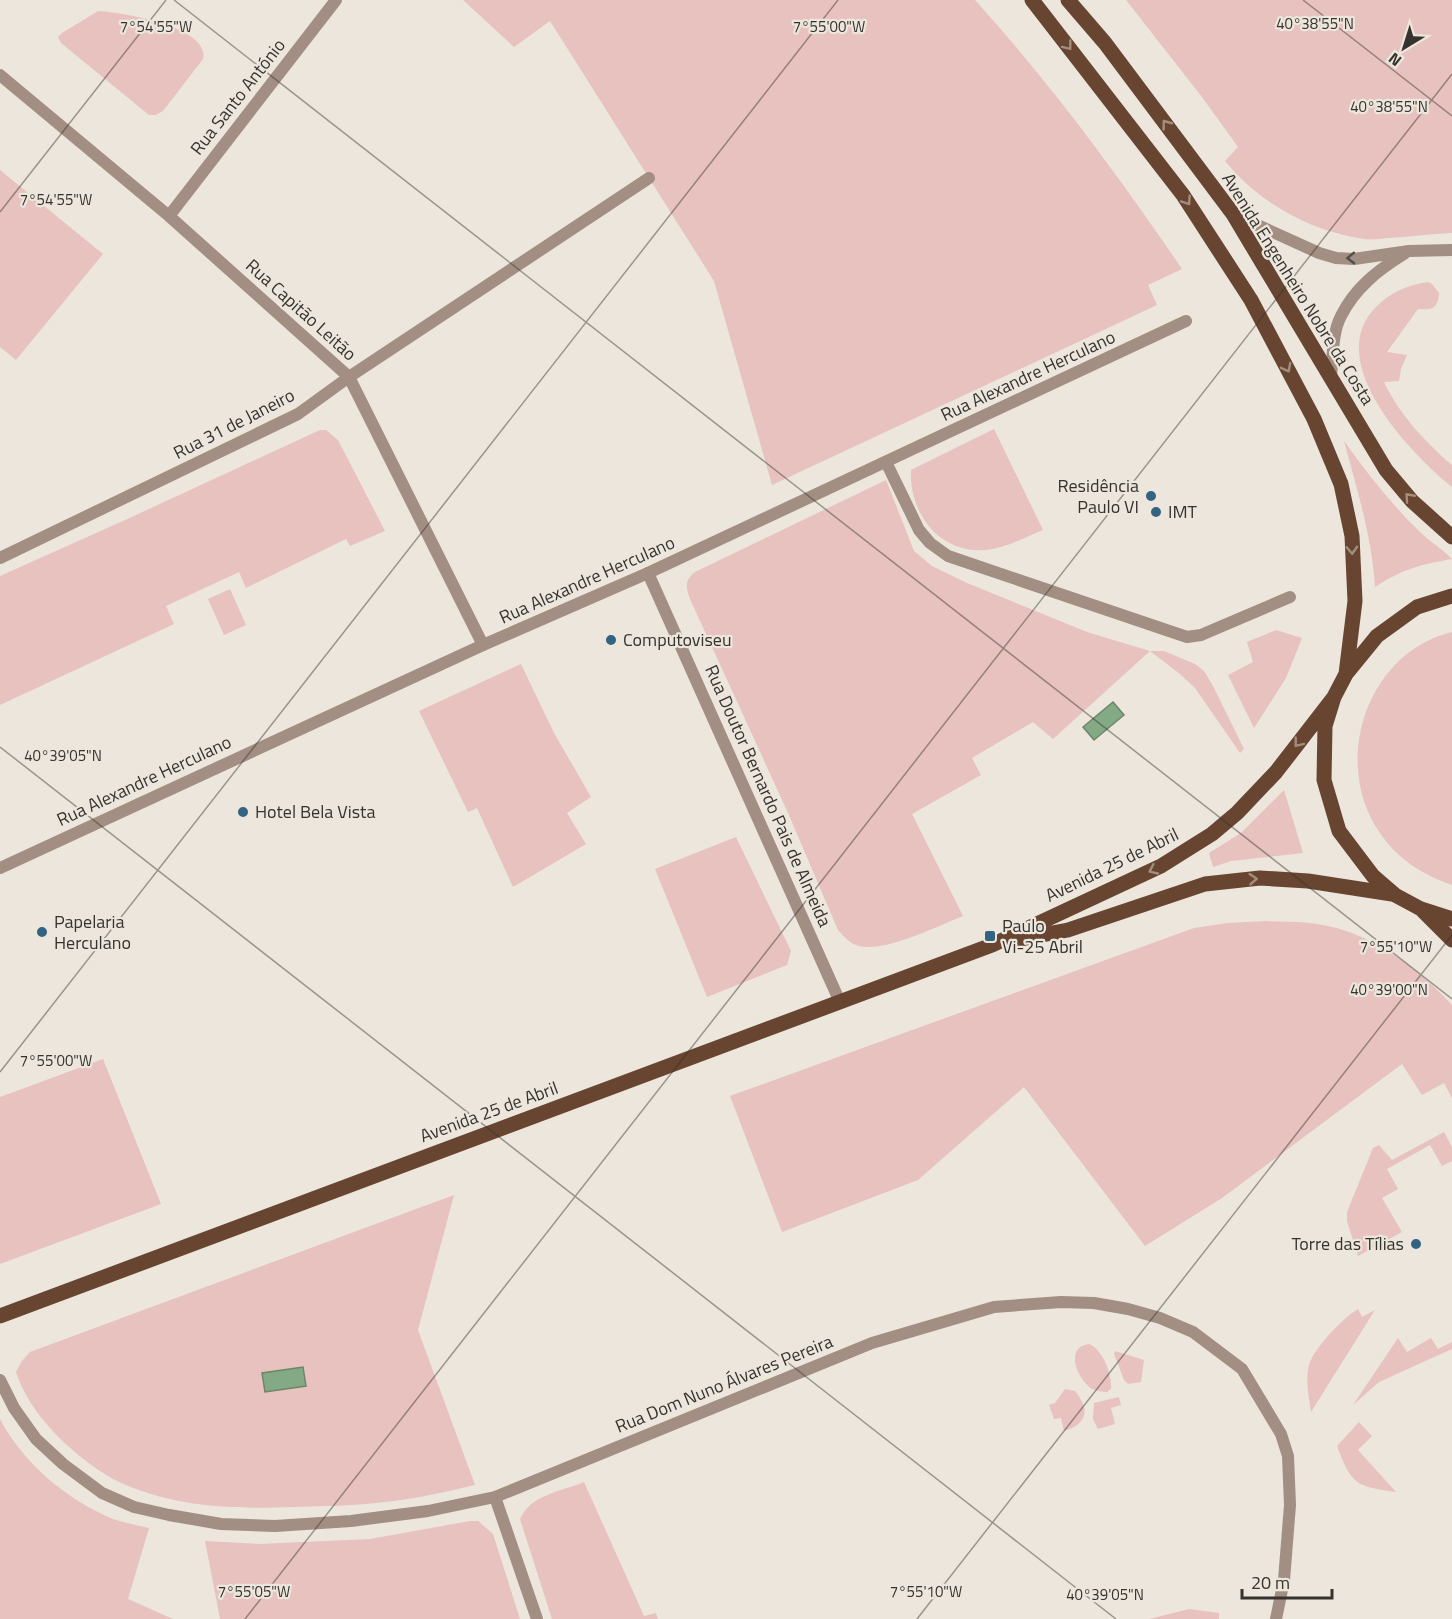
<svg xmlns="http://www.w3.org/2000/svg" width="1452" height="1619" viewBox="0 0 1452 1619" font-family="'Titillium Web',sans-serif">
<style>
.green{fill:#e7c2bf}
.water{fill:#84aa85;stroke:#6d866b;stroke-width:1.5}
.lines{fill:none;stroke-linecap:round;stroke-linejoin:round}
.minor{stroke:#a28e82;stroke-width:12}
.tertiary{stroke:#a28e82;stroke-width:12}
.primary{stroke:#674530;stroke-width:15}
.oneway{stroke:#a38d7d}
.oneway2{stroke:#564e48}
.ticks{fill:none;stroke:#36332f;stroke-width:1.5;stroke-opacity:0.45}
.poi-dot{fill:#326381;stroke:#ece6dc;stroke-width:2}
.labels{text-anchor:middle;stroke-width:4.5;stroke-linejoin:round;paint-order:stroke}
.street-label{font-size:18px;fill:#36332f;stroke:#ece6dc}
.poi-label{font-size:18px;fill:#36332f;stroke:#ece6dc;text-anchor:start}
.ticks-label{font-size:15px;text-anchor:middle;fill:#36332f;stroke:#ece6dc;stroke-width:4.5;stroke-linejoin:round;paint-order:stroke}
</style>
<rect width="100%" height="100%" fill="#ece6dc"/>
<path class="green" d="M 463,0 L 975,0 C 1051,84 1118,175 1182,269 L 1148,285 L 1157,305 L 772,485 L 714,281 L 550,21 L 514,47 Z
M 1126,0 L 1452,0 L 1452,233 C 1430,234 1409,237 1387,238 C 1380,239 1371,240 1364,239 C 1310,231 1259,203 1225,161 L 1238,147 L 1202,97 Z
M 98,11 C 121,12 211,27 203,59 L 163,111 L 156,115 L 149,115 L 61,43 L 58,37 L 62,33 Z
M 0,170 L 103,254 L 16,360 L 0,347 Z
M 1428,282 L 1432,284 L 1439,293 C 1438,309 1432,310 1418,309 L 1387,352 L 1407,355 L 1401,369 L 1399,381 L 1384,382 C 1399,414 1425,442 1452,465 L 1452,487 C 1410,453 1323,362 1375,308 C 1389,293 1407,285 1428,282 Z
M 994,429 L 1043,530 C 1025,537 1006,548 986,550 C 940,554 909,514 911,470 Z
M 320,430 L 326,430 L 338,440 L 385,531 L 350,546 L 346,539 L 246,588 L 239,572 L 166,606 L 174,624 L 0,705 L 0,576 L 123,521 Z
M 1344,441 C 1367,473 1391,504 1420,532 C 1430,542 1443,549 1452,559 C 1419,565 1405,568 1375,587 C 1372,537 1357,489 1344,441 Z
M 886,480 L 914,551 L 932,566 L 967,583 L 1087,632 L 1150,651 L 1164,651 L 1195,664 L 1204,671 L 1213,686 L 1244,749 L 1240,753 L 1195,688 L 1180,674 L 1150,651 L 1053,739 L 1033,722 L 972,758 L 981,775 L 912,814 L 963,916 C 938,926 880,955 856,945 C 848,942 843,935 838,930 L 788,813 L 690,599 C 686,587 684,581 695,572 Z
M 230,589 L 246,625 L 224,635 L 208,599 Z
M 1276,630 L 1302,638 L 1286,678 L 1254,728 L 1228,675 L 1253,662 L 1247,642 Z
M 1452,632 L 1452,885 C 1424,875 1400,861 1382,836 C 1330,766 1365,653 1452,632 Z
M 521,664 L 554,733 L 591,797 L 567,813 L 586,844 L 513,887 L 477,808 L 468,812 L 419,711 Z
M 1284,790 L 1303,853 L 1231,861 L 1213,867 L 1209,853 L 1241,833 Z
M 736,837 L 791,951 L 787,965 L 707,997 L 655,869 Z
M 1266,921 C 1283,922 1300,921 1317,924 C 1369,931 1417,967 1452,1005 L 1452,1098 L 1444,1083 L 1422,1095 L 1402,1064 L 1222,1198 L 1145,1246 L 1024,1087 L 918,1180 L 782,1232 L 730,1096 L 1194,928 L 1228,923 Z
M 103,1059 L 161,1204 L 0,1264 L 0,1097 Z
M 1444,1132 L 1452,1147 L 1452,1161 L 1442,1166 L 1430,1145 L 1387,1169 L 1398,1189 L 1382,1198 L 1402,1232 L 1358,1256 L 1347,1221 L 1347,1212 L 1373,1148 L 1379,1145 L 1392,1160 Z
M 454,1195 L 418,1330 L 475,1485 C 445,1492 415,1499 385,1502 C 355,1506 324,1506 294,1507 C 237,1509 182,1508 128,1486 C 106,1477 86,1462 68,1446 C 46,1426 25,1400 16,1372 L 22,1361 L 30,1352 Z
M 1358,1309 L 1362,1317 L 1375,1310 L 1311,1412 C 1309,1396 1305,1380 1309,1365 C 1314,1348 1343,1318 1358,1309 Z
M 1398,1338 L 1407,1352 L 1431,1338 L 1438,1349 L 1452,1342 L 1452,1349 L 1379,1382 L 1353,1405 Z
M 1089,1344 C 1103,1350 1112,1374 1111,1389 L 1107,1392 C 1102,1392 1097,1391 1092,1389 C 1077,1379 1064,1347 1089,1344 Z
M 1115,1351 L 1144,1360 L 1141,1382 L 1128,1384 L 1124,1380 L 1114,1354 Z
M 1065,1389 L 1075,1391 C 1090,1409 1088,1424 1064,1431 L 1061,1418 L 1054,1419 L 1049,1405 L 1055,1403 Z
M 1119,1397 L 1121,1405 L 1111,1408 L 1115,1424 L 1098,1429 L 1093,1419 L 1094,1403 Z
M 0,1419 C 23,1463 67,1500 113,1519 C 124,1523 137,1525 149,1528 L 128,1599 L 173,1619 L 0,1619 Z
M 1359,1422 L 1372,1436 L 1358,1450 L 1396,1492 C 1355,1486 1352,1485 1337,1446 Z
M 584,1482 L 644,1616 L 656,1613 L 658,1619 L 552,1619 L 520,1519 C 530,1495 562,1491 584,1482 Z
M 470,1521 L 478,1521 L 493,1534 L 520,1619 L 220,1619 L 205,1541 L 259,1544 L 370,1539 Z
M 1189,1609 L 1219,1613 L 1219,1619 L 1149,1619 Z"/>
<path class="water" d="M 1113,702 L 1124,715 L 1094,740 L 1083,727 Z
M 303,1367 L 306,1386 L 265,1392 L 262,1373 Z"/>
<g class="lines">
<path class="minor" d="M 0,75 L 169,216 L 349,377 L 483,645
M 1233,214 L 1319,253 L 1336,258 L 1354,259 L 1409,251 L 1452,250
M 169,216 L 336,0
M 1331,376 C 1333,357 1332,333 1341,316 C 1355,288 1378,270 1404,254
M 886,462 L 919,530 L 930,543 L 948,556 L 1187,637 L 1201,635 L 1290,597
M 0,558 L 298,414 L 349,377 L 649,178
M 648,573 L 1186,321
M 0,1380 L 14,1408 L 36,1439 L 63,1464 L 102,1493 L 134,1507 L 169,1515 L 221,1524 L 275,1526 L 351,1521 L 428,1511 L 495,1497 L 872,1343 L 994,1307 L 1061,1302 L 1094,1303 L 1128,1309 L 1160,1318 L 1193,1332 L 1242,1369 L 1281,1434 L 1288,1456 L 1290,1505 L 1284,1580 L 1276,1619
M 495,1497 L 537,1619"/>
<path class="tertiary" d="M 0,868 L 483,645 L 648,573 L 840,1002"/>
<path class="primary" d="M 1032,0 L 1183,195 L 1251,300 L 1314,419 L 1341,484 L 1352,536 L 1355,601 L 1346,674
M 1068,0 L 1105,43 L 1233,214 L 1386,470 L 1412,501 L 1452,537
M 1452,596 L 1417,607 L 1377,636 L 1346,674 L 1334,697 L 1325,726 L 1324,780 L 1339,831 L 1373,876 L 1395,895 L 1421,909 L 1452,919
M 1423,911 L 1452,940
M 1016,940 L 1068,930 L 1205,884 L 1260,878 L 1308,881 L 1392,894
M 0,1316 L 992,945 L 1161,866 L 1212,834 L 1237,813 L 1276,772 L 1334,697"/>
</g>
<defs><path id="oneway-chevron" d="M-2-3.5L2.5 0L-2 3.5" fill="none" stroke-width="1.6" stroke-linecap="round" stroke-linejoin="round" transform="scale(1.5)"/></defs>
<g class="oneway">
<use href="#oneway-chevron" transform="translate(1068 46) rotate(52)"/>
<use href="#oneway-chevron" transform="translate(1166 124) rotate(-127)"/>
<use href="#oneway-chevron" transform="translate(1187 201) rotate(56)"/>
<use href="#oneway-chevron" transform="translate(1287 368) rotate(62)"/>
<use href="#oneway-chevron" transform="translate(1409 497) rotate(-132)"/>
<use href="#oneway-chevron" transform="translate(1352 550) rotate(87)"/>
<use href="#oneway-chevron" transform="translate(1298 743) rotate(128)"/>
<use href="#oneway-chevron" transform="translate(1153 870) rotate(155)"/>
<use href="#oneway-chevron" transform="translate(1253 879) rotate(-4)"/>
</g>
<use class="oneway2" href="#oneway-chevron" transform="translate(1351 258) rotate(179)"/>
<path class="ticks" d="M 174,0 L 1452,999M 1303,0 L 1452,116M 0,212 L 166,0M 0,747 L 1116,1619M 0,1072 L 838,0M 245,1619 L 1452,74M 917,1619 L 1452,935"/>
<g class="poi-dot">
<circle cx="1151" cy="496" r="6"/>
<circle cx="1156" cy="512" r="6"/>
<circle cx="611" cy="640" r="6"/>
<circle cx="243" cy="812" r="6"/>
<circle cx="42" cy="932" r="6"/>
<rect x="984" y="930" width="12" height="12" rx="3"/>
<circle cx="1416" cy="1244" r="6"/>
</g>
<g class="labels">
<g class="street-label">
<text transform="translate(238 97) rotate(-52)" y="6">Rua Santo António</text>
<text transform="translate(1298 289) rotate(58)" y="6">Avenida Engenheiro Nobre da Costa</text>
<text transform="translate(301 310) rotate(42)" y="6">Rua Capitão Leitão</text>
<text transform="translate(1028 376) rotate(-25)" y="6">Rua Alexandre Herculano</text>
<text transform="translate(234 424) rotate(-27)" y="6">Rua 31 de Janeiro</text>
<text transform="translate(587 580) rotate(-24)" y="6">Rua Alexandre Herculano</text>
<text transform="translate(144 781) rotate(-25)" y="6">Rua Alexandre Herculano</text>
<text transform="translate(768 796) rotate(66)" y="6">Rua Doutor Bernardo Pais de Almeida</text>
<text transform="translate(1112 865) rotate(-26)" y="6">Avenida 25 de Abril</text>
<text transform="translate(489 1112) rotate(-20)" y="6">Avenida 25 de Abril</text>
<text transform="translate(724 1384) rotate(-22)" y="6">Rua Dom Nuno Álvares Pereira</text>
</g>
<g class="poi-label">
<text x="1139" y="492" text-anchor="end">Residência<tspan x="1139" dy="21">Paulo VI</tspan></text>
<text x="1168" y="518">IMT</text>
<text x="623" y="646">Computoviseu</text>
<text x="255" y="818">Hotel Bela Vista</text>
<text x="54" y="928">Papelaria<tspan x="54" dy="21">Herculano</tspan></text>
<text x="1002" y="932">Paulo<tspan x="1002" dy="21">Vi-25 Abril</tspan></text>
<text x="1404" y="1250" text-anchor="end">Torre das Tílias</text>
</g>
</g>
<g class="ticks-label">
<text x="1315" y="29">40°38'55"N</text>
<text x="156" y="32">7°54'55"W</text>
<text x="829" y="32">7°55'00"W</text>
<text x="1389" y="112">40°38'55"N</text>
<text x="56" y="205">7°54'55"W</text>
<text x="63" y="761">40°39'05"N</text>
<text x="1396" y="952">7°55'10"W</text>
<text x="1389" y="995">40°39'00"N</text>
<text x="56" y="1066">7°55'00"W</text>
<text x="254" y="1597">7°55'05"W</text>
<text x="926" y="1597">7°55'10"W</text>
<text x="1105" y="1600">40°39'05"N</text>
</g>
<g transform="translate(1404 48) rotate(218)" stroke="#ece6dc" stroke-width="4.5" paint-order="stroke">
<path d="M0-4.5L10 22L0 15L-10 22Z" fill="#36332f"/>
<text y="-9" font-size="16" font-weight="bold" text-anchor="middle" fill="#36332f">N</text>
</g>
<path d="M1242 1589v9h90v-9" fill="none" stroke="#36332f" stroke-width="3"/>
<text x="1251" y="1589" font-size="18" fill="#36332f" stroke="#ece6dc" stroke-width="4.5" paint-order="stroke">20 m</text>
</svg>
